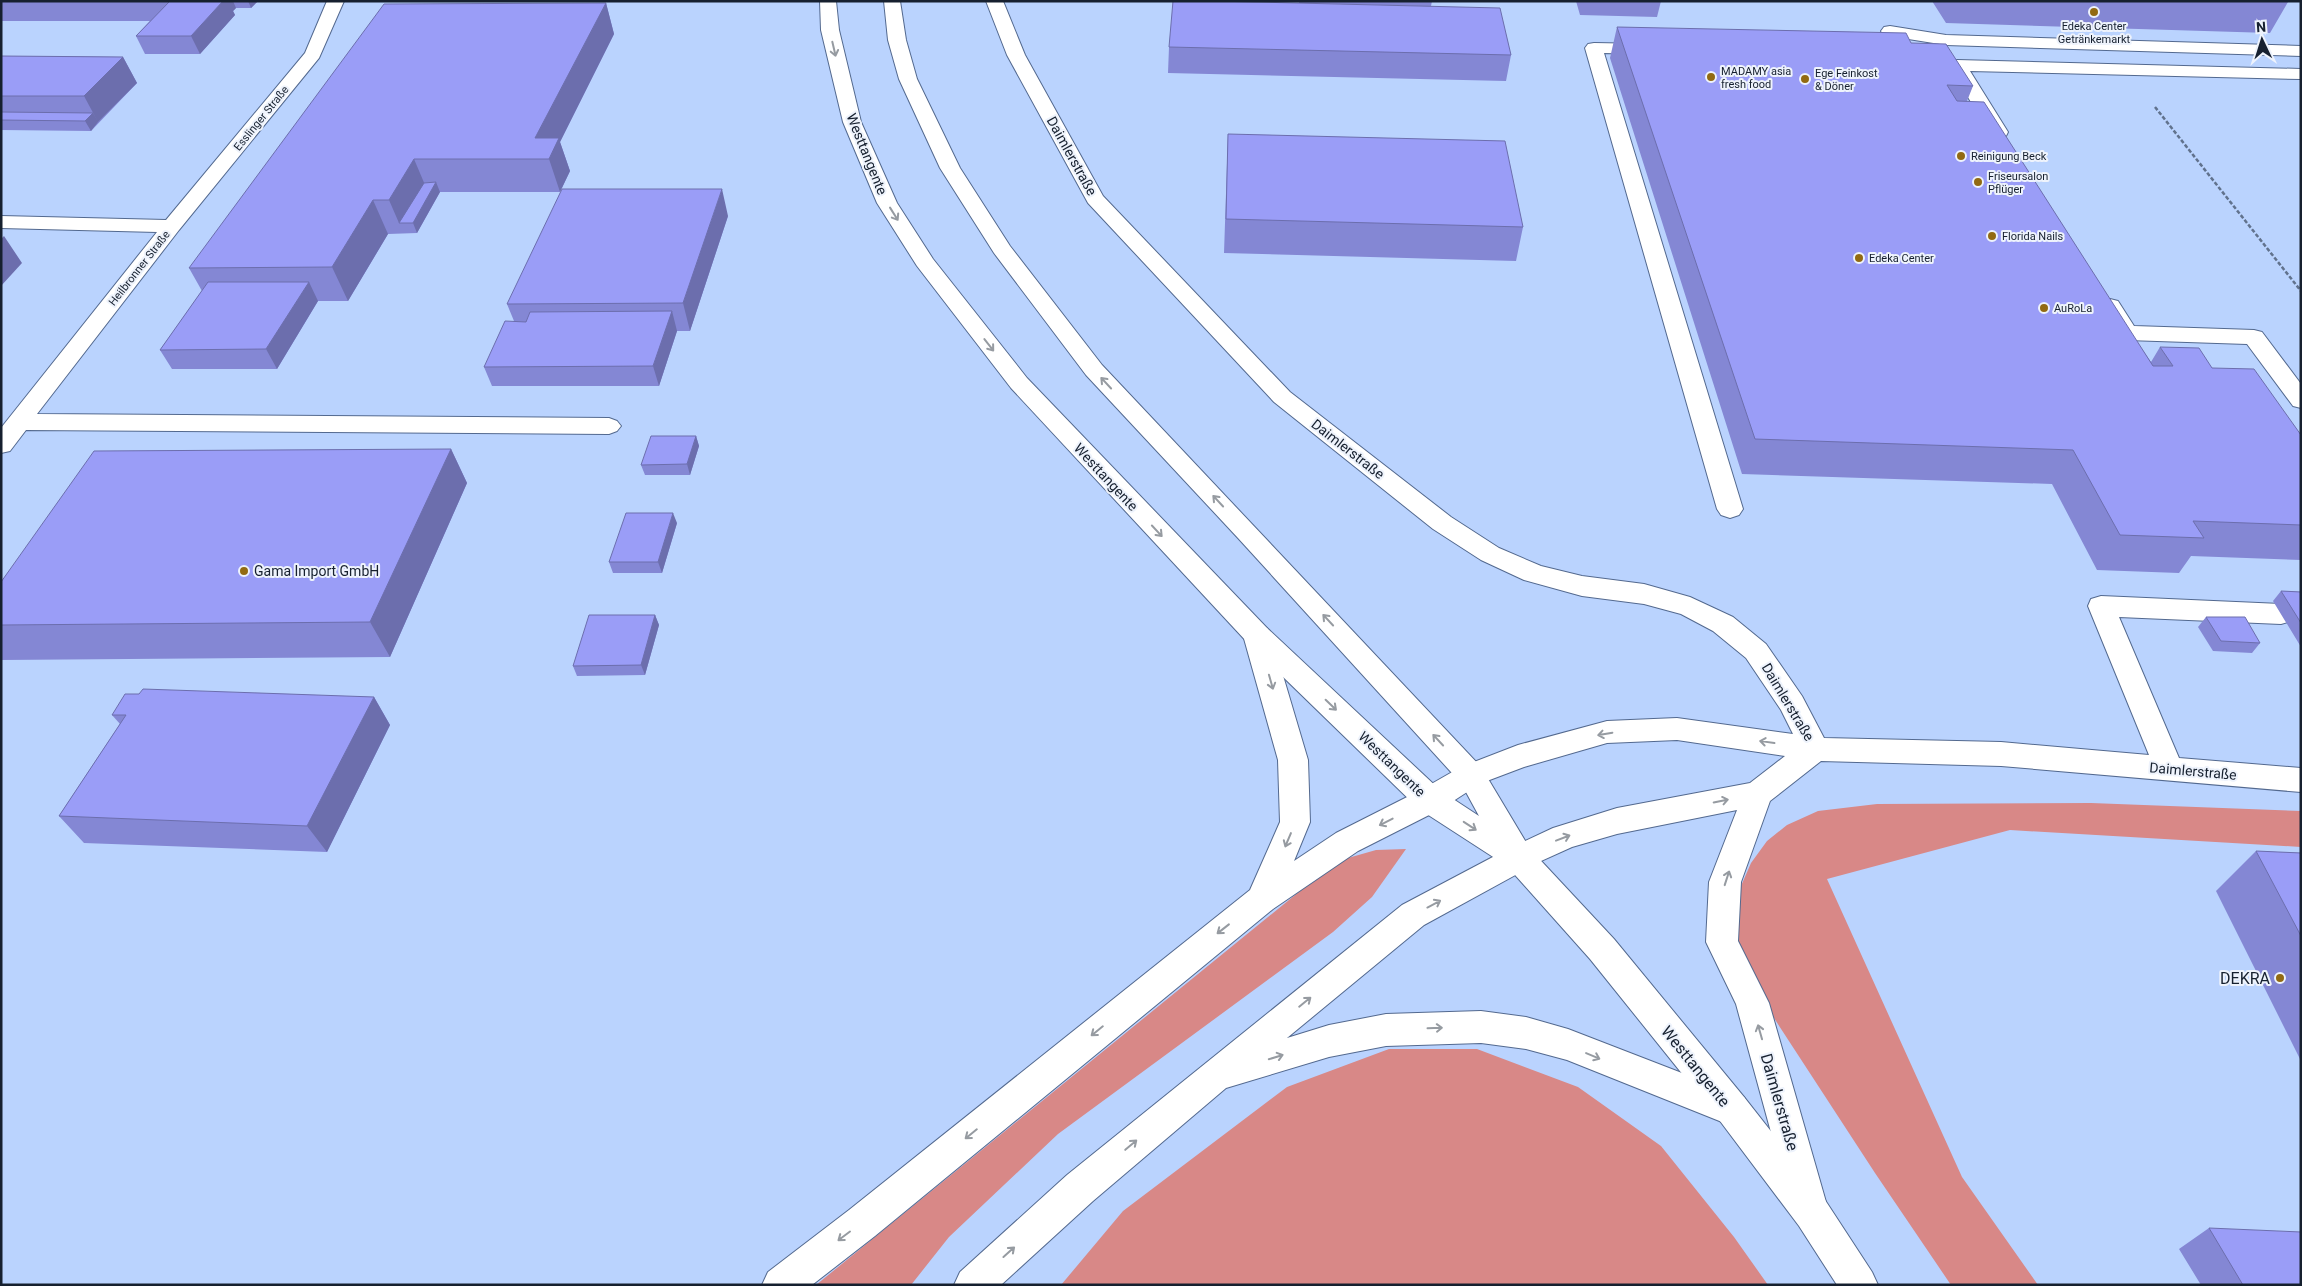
<svg xmlns="http://www.w3.org/2000/svg" width="2302" height="1286" viewBox="0 0 2302 1286" font-family="Roboto,sans-serif">
<style>
.green{fill:#d88887}
.lines{fill:none;stroke-linecap:round;stroke-linejoin:round}
.minor-casing{stroke:#53698f;stroke-width:2}
.major-casing{stroke:#53698f;stroke-width:2}
.highway-casing{stroke:#53698f;stroke-width:2}
.path{stroke:#61728d;stroke-width:2.5;stroke-dasharray:4 2;stroke-linecap:butt}
.minor{fill:#fff;fill-rule:evenodd}
.major{fill:#fff;fill-rule:evenodd}
.highway{fill:#fff;fill-rule:evenodd}
.wall{fill:#8487d4}
.shaded-wall{fill:#6c6ead}
.building{fill:#9a9df7;stroke:#6c6ead}
.oneway{stroke:#969ba1}
.poi-dot{fill:#926a12;stroke:#eef3fc;stroke-width:2}
.labels{text-anchor:middle;stroke-width:4;stroke-linejoin:round;paint-order:stroke}
.far-poi-label{font-size:11px;fill:#16202f;stroke:#eef3fc;text-anchor:start}
.far-street-label{font-size:11px;fill:#16202f;stroke:#eef3fc}
.street-label{font-size:14px;fill:#16202f;stroke:#eef3fc}
.poi-label{font-size:14px;fill:#16202f;stroke:#eef3fc;text-anchor:start}
.near-poi-label{font-size:16px;fill:#16202f;stroke:#eef3fc;text-anchor:end}
.near-street-label{font-size:16px;fill:#16202f;stroke:#eef3fc}
</style>
<rect width="100%" height="100%" fill="#bad3fe"/>
<path class="green" d="M 2091,803 L 2301,811 L 2301,847 L 2010,830 L 1827,879 L 1962,1177 L 2038,1285 L 1951,1285 L 1875,1173 L 1774,1018 L 1739,948 L 1735,917 L 1741,886 L 1751,863 L 1767,841 L 1787,825 L 1818,811 L 1877,804 Z
M 1406,849 L 1372,897 L 1333,932 L 1058,1134 L 949,1237 L 911,1285 L 816,1285 L 1300,891 L 1348,858 L 1376,850 Z
M 1389,1049 L 1477,1049 L 1578,1087 L 1661,1146 L 1734,1237 L 1768,1285 L 1061,1285 L 1123,1211 L 1287,1087 Z"/>
<g class="lines">
<g class="minor-casing">
<path id="minor" d="M 327,1 L 344,1 L 319,58 L 179,230 L 37,414 L 609,418 L 617,421 L 621,426 L 617,431 L 609,434 L 26,430 L 10,451 L 1,453 L 1,428 L 157,232 L 1,228 L 1,216 L 166,220 L 305,53 Z
M 986,1 L 1003,1 L 1025,55 L 1103,196 L 1290,392 L 1451,517 L 1499,548 L 1541,566 L 1582,576 L 1644,584 L 1690,597 L 1733,617 L 1766,644 L 1802,696 L 1824,738 L 2001,742 L 2149,755 L 2088,606 L 2091,599 L 2101,596 L 2281,604 L 2291,607 L 2295,614 L 2291,621 L 2281,624 L 2119,617 L 2179,758 L 2301,768 L 2301,792 L 2001,766 L 1821,761 L 1770,801 L 1741,882 L 1738,941 L 1769,1003 L 1826,1202 L 1821,1215 L 1808,1220 L 1795,1215 L 1790,1202 L 1736,1004 L 1706,942 L 1709,882 L 1737,810 L 1617,834 L 1572,847 L 1519,871 L 1508,867 L 1503,858 L 1508,849 L 1553,828 L 1617,808 L 1750,783 L 1785,756 L 1677,740 L 1607,743 L 1524,767 L 1471,787 L 1461,783 L 1456,775 L 1461,767 L 1518,745 L 1607,721 L 1677,718 L 1793,734 L 1781,710 L 1746,658 L 1713,631 L 1681,614 L 1644,604 L 1582,596 L 1524,580 L 1481,560 L 1433,529 L 1274,402 L 1088,203 L 1007,55 Z
M 1890,26 L 1946,35 L 2301,46 L 2301,56 L 1946,45 L 1902,38 L 1927,57 L 1924,61 C 1906,65 1889,46 1881,31 L 1884,27 Z
M 1594,43 L 1649,44 L 1655,45 L 1658,49 L 1655,53 L 1649,54 L 1604,53 L 1743,509 L 1739,515 L 1730,518 L 1721,515 L 1717,509 L 1585,48 L 1588,44 Z
M 1957,60 L 2301,69 L 2301,79 L 1970,71 L 2008,132 L 2006,136 L 1999,138 L 1992,136 L 1948,65 L 1951,61 Z
M 2110,299 L 2118,301 L 2134,326 L 2254,330 L 2262,332 L 2301,384 L 2301,408 L 2293,406 L 2247,344 L 2127,340 L 2119,338 L 2099,306 L 2102,301 Z"/>
</g>
<g class="major-casing">
<path id="major" d="M 820,1 L 836,1 L 839,30 L 861,122 L 897,203 L 933,259 L 1027,378 L 1267,628 L 1441,791 L 1479,816 L 1461,783 L 1238,538 L 1086,375 L 994,253 L 940,168 L 899,79 L 888,40 L 884,1 L 900,1 L 906,40 L 917,79 L 960,168 L 1010,246 L 1102,365 L 1481,767 L 1530,849 L 1614,939 L 1744,1097 L 1825,1200 L 1872,1272 L 1878,1285 L 1837,1285 L 1799,1226 L 1720,1121 L 1590,959 L 1507,866 L 1419,809 L 1247,642 L 1011,388 L 917,266 L 877,203 L 843,122 L 821,30 Z"/>
</g>
<g class="highway-casing">
<path id="highway" d="M 1257,625 L 1267,628 L 1271,635 L 1308,760 L 1310,822 L 1294,861 L 1336,833 L 1419,791 L 1461,767 L 1471,763 L 1481,767 L 1486,775 L 1481,783 L 1441,809 L 1358,851 L 1273,909 L 875,1236 L 812,1285 L 762,1285 L 768,1272 L 849,1210 L 1250,890 L 1280,822 L 1278,760 L 1243,635 L 1247,628 Z
M 1519,845 L 1530,849 L 1535,858 L 1530,867 L 1424,925 L 1287,1038 L 1329,1025 L 1386,1014 L 1481,1011 L 1526,1017 L 1568,1029 L 1744,1097 L 1750,1109 L 1744,1121 L 1732,1126 L 1567,1060 L 1526,1049 L 1481,1043 L 1386,1046 L 1329,1057 L 1226,1088 L 1093,1201 L 1001,1285 L 954,1285 L 960,1272 L 1067,1175 L 1402,905 L 1508,849 Z"/>
</g>
<path class="path" d="M 2155,107 L 2301,291"/>
<use href="#minor" class="minor"/>
<use href="#major" class="major"/>
<use href="#highway" class="highway"/>
</g>
<path class="wall" d="M 1,1 L 258,1 L 251,8 L 236,8 L 233,11 L 235,15 L 200,54 L 145,54 L 136,36 L 150,21 L 1,21 Z
M 1299,1 L 1432,1 L 1431,6 L 1511,55 L 1506,81 L 1168,73 L 1169,47 L 1299,3 Z
M 1576,1 L 1661,1 L 1657,17 L 1580,15 Z
M 1932,1 L 2288,1 L 2288,2 L 2270,33 L 1946,23 Z
M 606,3 L 614,34 L 560,142 L 570,171 L 560,192 L 440,192 L 417,233 L 388,234 L 348,301 L 318,301 L 277,369 L 172,369 L 160,350 L 202,291 L 189,268 Z
M 1617,27 L 1911,43 L 1973,86 L 1967,101 L 2151,362 L 2160,347 L 2212,368 L 2301,435 L 2301,560 L 2191,556 L 2179,573 L 2097,570 L 2052,484 L 1742,474 L 1610,58 Z
M 1,56 L 123,57 L 137,83 L 91,131 L 1,130 Z
M 1228,134 L 1523,227 L 1516,261 L 1224,253 Z
M 728,216 L 690,331 L 677,331 L 659,386 L 492,386 L 484,367 L 514,321 L 507,304 Z
M 696,436 L 699,446 L 690,475 L 645,475 L 641,465 Z
M 451,449 L 467,483 L 390,657 L 1,660 L 1,582 Z
M 677,523 L 662,573 L 613,573 L 609,562 Z
M 2281,591 L 2301,592 L 2301,647 L 2273,601 Z
M 655,615 L 659,625 L 645,675 L 577,676 L 573,666 Z
M 2206,617 L 2260,643 L 2252,653 L 2213,651 L 2198,627 Z
M 139,694 L 374,697 L 390,725 L 327,852 L 84,843 L 59,816 L 120,724 L 112,715 Z
M 2256,851 L 2301,853 L 2301,1061 L 2216,891 Z
M 2209,1228 L 2301,1285 L 2201,1285 L 2179,1249 Z"/>
<path class="shaded-wall" d="M 223,1 L 233,1 L 236,8 L 233,11 L 235,15 L 200,54 L 191,36 Z
M 248,1 L 258,1 L 251,8 Z
M 606,3 L 614,34 L 560,142 L 570,171 L 560,192 L 549,159 L 535,138 Z
M 123,57 L 137,83 L 98,122 L 84,96 Z
M 93,113 L 98,122 L 91,131 L 85,121 Z
M 414,159 L 428,192 L 399,223 L 389,200 Z
M 436,182 L 440,192 L 417,233 L 413,223 Z
M 722,189 L 728,216 L 690,331 L 683,303 Z
M 373,200 L 388,234 L 348,301 L 332,267 Z
M 4,236 L 22,263 L 1,286 L 1,239 Z
M 309,282 L 318,301 L 277,369 L 266,349 Z
M 672,311 L 677,331 L 659,386 L 653,366 Z
M 696,436 L 699,446 L 690,475 L 687,464 Z
M 451,449 L 467,483 L 390,657 L 370,622 Z
M 673,513 L 677,523 L 662,573 L 658,562 Z
M 655,615 L 659,625 L 645,675 L 641,665 Z
M 374,697 L 390,725 L 327,852 L 307,826 Z"/>
<path class="building" d="M 170,1 L 223,1 L 191,36 L 136,36 Z
M 1173,1 L 1214,1 L 1500,8 L 1511,55 L 1169,47 Z
M 606,3 L 535,138 L 559,138 L 549,159 L 414,159 L 389,200 L 373,200 L 332,267 L 189,268 L 384,4 Z
M 1617,27 L 1906,33 L 1911,43 L 1946,44 L 1973,86 L 1947,85 L 1957,101 L 1984,102 L 2153,366 L 2173,366 L 2160,347 L 2199,348 L 2212,368 L 2254,369 L 2301,435 L 2301,525 L 2193,521 L 2204,538 L 2120,535 L 2073,450 L 1755,439 Z
M 1,56 L 123,57 L 84,96 L 1,96 Z
M 1,112 L 93,113 L 85,121 L 1,120 Z
M 1228,134 L 1505,141 L 1523,227 L 1226,219 Z
M 436,182 L 413,223 L 399,223 L 424,183 Z
M 562,189 L 722,189 L 683,303 L 507,304 Z
M 208,282 L 309,282 L 266,349 L 160,350 Z
M 672,311 L 653,366 L 484,367 L 505,321 L 526,322 L 530,312 Z
M 651,436 L 696,436 L 687,464 L 641,465 Z
M 451,449 L 370,622 L 1,625 L 1,582 L 94,451 Z
M 626,513 L 673,513 L 658,562 L 609,562 Z
M 2281,591 L 2301,592 L 2301,623 Z
M 589,615 L 655,615 L 641,665 L 573,666 Z
M 2206,617 L 2245,617 L 2260,643 L 2221,641 Z
M 143,689 L 374,697 L 307,826 L 59,816 L 126,715 L 112,715 L 125,694 L 139,694 Z
M 2256,851 L 2301,853 L 2301,936 Z
M 2209,1228 L 2301,1232 L 2301,1285 L 2243,1285 Z"/>
<defs><path id="oneway-shaft" d="M-6 0H5M1.5-3L5.5 0L1.5 3" fill="none" stroke-width="1.6" stroke-linecap="round" stroke-linejoin="round" transform="scale(1.25)"/></defs>
<g class="oneway">
<use href="#oneway-shaft" transform="translate(834 49) rotate(77)"/>
<use href="#oneway-shaft" transform="translate(894 214) rotate(58)"/>
<use href="#oneway-shaft" transform="translate(989 345) rotate(52)"/>
<use href="#oneway-shaft" transform="translate(1106 383) rotate(-133)"/>
<use href="#oneway-shaft" transform="translate(1218 501) rotate(-133)"/>
<use href="#oneway-shaft" transform="translate(1157 531) rotate(47)"/>
<use href="#oneway-shaft" transform="translate(1328 620) rotate(-133)"/>
<use href="#oneway-shaft" transform="translate(1271 682) rotate(74)"/>
<use href="#oneway-shaft" transform="translate(1331 705) rotate(44)"/>
<use href="#oneway-shaft" transform="translate(1605 734) rotate(170)"/>
<use href="#oneway-shaft" transform="translate(1438 740) rotate(-133)"/>
<use href="#oneway-shaft" transform="translate(1767 742) rotate(-172)"/>
<use href="#oneway-shaft" transform="translate(1721 801) rotate(-11)"/>
<use href="#oneway-shaft" transform="translate(1386 822) rotate(153)"/>
<use href="#oneway-shaft" transform="translate(1470 826) rotate(33)"/>
<use href="#oneway-shaft" transform="translate(1563 838) rotate(-21)"/>
<use href="#oneway-shaft" transform="translate(1288 840) rotate(113)"/>
<use href="#oneway-shaft" transform="translate(1727 878) rotate(-72)"/>
<use href="#oneway-shaft" transform="translate(1434 904) rotate(-28)"/>
<use href="#oneway-shaft" transform="translate(1223 929) rotate(142)"/>
<use href="#oneway-shaft" transform="translate(1305 1002) rotate(-39)"/>
<use href="#oneway-shaft" transform="translate(1435 1028) rotate(-2)"/>
<use href="#oneway-shaft" transform="translate(1097 1031) rotate(141)"/>
<use href="#oneway-shaft" transform="translate(1760 1032) rotate(-106)"/>
<use href="#oneway-shaft" transform="translate(1593 1056) rotate(23)"/>
<use href="#oneway-shaft" transform="translate(1276 1057) rotate(-17)"/>
<use href="#oneway-shaft" transform="translate(971 1134) rotate(141)"/>
<use href="#oneway-shaft" transform="translate(1131 1145) rotate(-40)"/>
<use href="#oneway-shaft" transform="translate(844 1236) rotate(143)"/>
<use href="#oneway-shaft" transform="translate(1009 1252) rotate(-42)"/>
</g>
<g class="poi-dot">
<circle cx="2094" cy="12" r="5"/>
<circle cx="1711" cy="77" r="5"/>
<circle cx="1805" cy="79" r="5"/>
<circle cx="1961" cy="156" r="5"/>
<circle cx="1978" cy="182" r="5"/>
<circle cx="1992" cy="236" r="5"/>
<circle cx="1859" cy="258" r="5"/>
<circle cx="2044" cy="308" r="5"/>
<circle cx="244" cy="571" r="5"/>
<circle cx="2280" cy="978" r="5"/>
</g>
<g class="labels">
<g class="far-poi-label">
<text x="2094" y="30" text-anchor="middle">Edeka Center<tspan x="2094" dy="13">Getränkemarkt</tspan></text>
<text x="1721" y="75">MADAMY asia<tspan x="1721" dy="13">fresh food</tspan></text>
<text x="1815" y="77">Ege Feinkost<tspan x="1815" dy="13">&amp; Döner</tspan></text>
<text x="1971" y="160">Reinigung Beck</text>
<text x="1988" y="180">Friseursalon<tspan x="1988" dy="13">Pflüger</tspan></text>
<text x="2002" y="240">Florida Nails</text>
<text x="1869" y="262">Edeka Center</text>
<text x="2054" y="312">AuRoLa</text>
</g>
<g class="far-street-label">
<text transform="translate(261 118) rotate(-51)" y="4">Esslinger Straße</text>
<text transform="translate(139 268) rotate(-52)" y="4">Heilbronner Straße</text>
</g>
<g class="street-label">
<text transform="translate(867 154) rotate(68)" y="5">Westtangente</text>
<text transform="translate(1072 156) rotate(61)" y="5">Daimlerstraße</text>
<text transform="translate(1348 449) rotate(38)" y="5">Daimlerstraße</text>
<text transform="translate(1106 477) rotate(47)" y="5">Westtangente</text>
<text transform="translate(1788 702) rotate(59)" y="5">Daimlerstraße</text>
<text transform="translate(1392 764) rotate(44)" y="5">Westtangente</text>
<text transform="translate(2193 771) rotate(5)" y="5">Daimlerstraße</text>
</g>
<g class="poi-label">
<text x="254" y="576">Gama Import GmbH</text>
</g>
<g class="near-poi-label">
<text x="2270" y="984">DEKRA</text>
</g>
<g class="near-street-label">
<text transform="translate(1696 1066) rotate(51)" y="6">Westtangente</text>
<text transform="translate(1780 1102) rotate(74)" y="6">Daimlerstraße</text>
</g>
</g>
<rect width="2302" height="1286" fill="none" stroke="#16202f" stroke-width="5"/>
<g transform="translate(2262 40) rotate(356)" stroke="#eef3fc" stroke-width="4" paint-order="stroke">
<path d="M0-4L9 19L0 12L-9 19Z" fill="#16202f"/>
<text y="-8" font-size="14" font-weight="bold" text-anchor="middle" fill="#16202f">N</text>
</g>
</svg>
